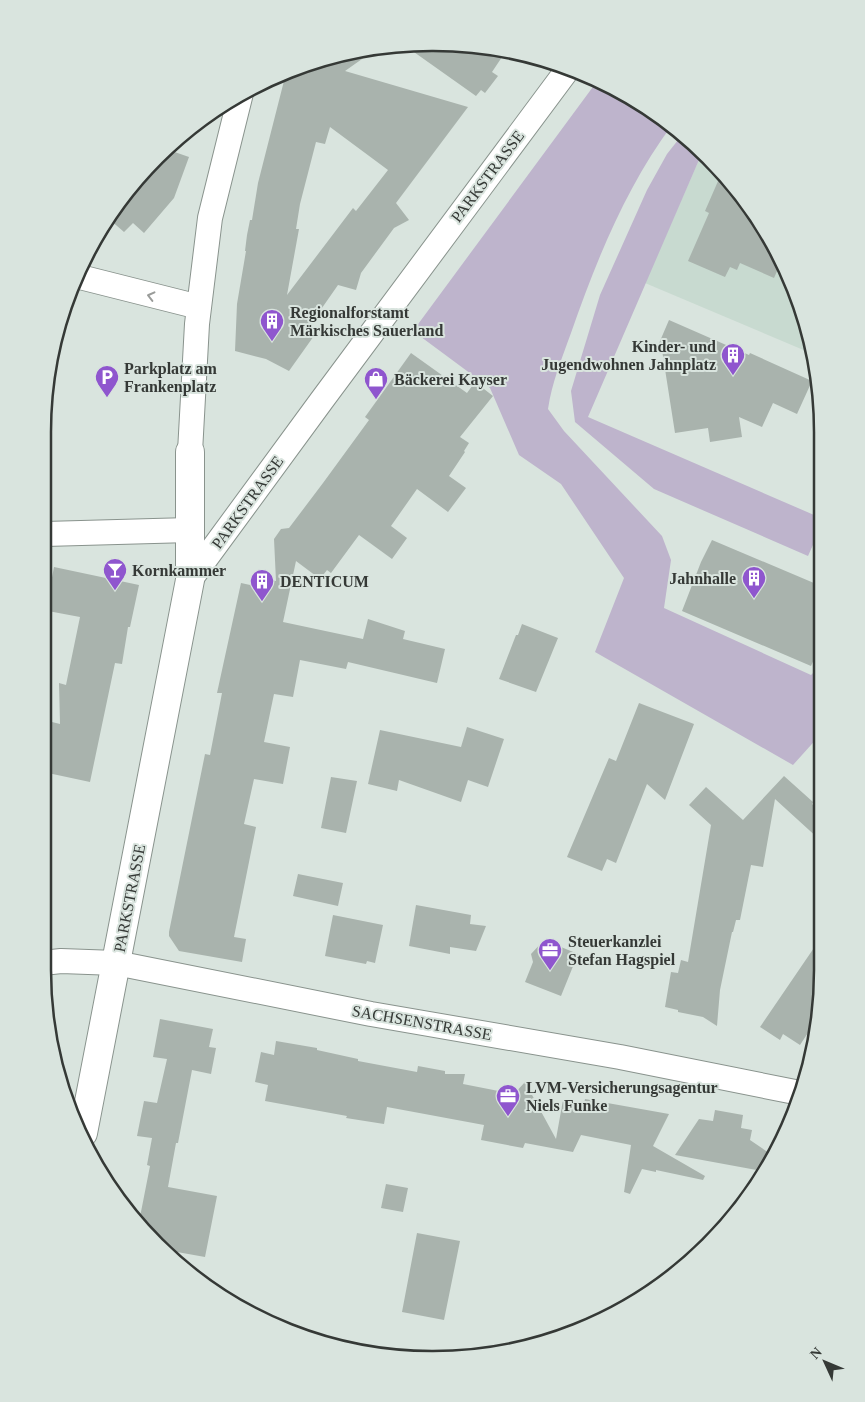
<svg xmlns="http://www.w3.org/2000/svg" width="865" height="1402" viewBox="0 0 865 1402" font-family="Georgia,serif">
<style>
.built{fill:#c8dad0}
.green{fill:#beb4cc}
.building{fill:#a9b3ad;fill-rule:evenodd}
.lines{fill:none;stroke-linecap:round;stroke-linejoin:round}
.street-casing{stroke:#89938d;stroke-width:26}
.secondary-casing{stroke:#89938d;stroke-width:30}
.street{stroke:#fff;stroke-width:24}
.secondary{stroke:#fff;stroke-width:28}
.oneway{stroke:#9a9c9a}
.labels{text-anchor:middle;stroke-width:4;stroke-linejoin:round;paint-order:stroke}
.street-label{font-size:16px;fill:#353936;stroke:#d9e4de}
.poi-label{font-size:16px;font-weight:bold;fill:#353936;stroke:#d9e4de;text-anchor:start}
.rim{fill:none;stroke:#353936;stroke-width:2.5}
</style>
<rect width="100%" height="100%" fill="#d9e4de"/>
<path class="built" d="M 702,153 L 726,176 L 770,238 L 809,331 L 813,354 L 645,283 Z"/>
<path class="green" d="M 598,80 L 605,83 L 672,125 C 626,187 596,261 571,333 C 562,358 552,382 548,409 L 564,431 L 662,536 L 671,560 L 664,608 L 811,675 L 821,665 L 820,735 L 793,765 L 595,652 L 624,578 L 561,484 L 519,455 L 490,388 L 413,331 Z
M 682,135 L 702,153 L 588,417 L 821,518 L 821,527 L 808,556 L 654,489 L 575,422 L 571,391 L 600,295 L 647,190 L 667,154 Z"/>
<path class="building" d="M 458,43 L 506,51 L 492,72 L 498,76 L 485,93 L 481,90 L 476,96 L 404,45 Z
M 379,47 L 345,71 L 468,107 L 396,203 L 409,220 L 394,228 L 361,273 L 356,290 L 338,285 L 308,328 L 316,333 L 289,371 L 266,359 L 235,351 L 237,304 L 246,251 L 245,251 L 247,235 L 250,220 L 252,220 L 258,183 L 286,73 L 307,63 ZM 330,127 L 388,170 L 356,211 L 353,208 L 287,295 L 299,229 L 296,229 L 300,204 L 316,142 L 325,144 Z
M 166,149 L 189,157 L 174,198 L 144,233 L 133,223 L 124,232 L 109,219 L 123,195 Z
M 722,172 L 770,238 L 781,262 L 774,278 L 740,263 L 737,270 L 730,267 L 725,277 L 688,261 L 709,213 L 705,211 Z
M 669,320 L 749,355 L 750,353 L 812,381 L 797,414 L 773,403 L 762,427 L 739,417 L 742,437 L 710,442 L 708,428 L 675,433 L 662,350 L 657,348 Z
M 411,353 L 467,393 L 475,382 L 493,396 L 460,437 L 469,443 L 464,451 L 465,452 L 449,476 L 466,488 L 448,512 L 417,489 L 391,526 L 407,538 L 392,559 L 359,535 L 331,573 L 327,570 L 320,579 L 296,561 L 283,622 L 363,639 L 368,619 L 405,631 L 403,639 L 445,649 L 437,683 L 348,662 L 346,669 L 300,660 L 293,697 L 274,694 L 264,742 L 290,747 L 283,784 L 254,779 L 244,824 L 256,827 L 234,937 L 246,939 L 242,962 L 179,951 L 169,936 L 169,932 L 205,754 L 210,755 L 222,693 L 217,693 L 241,583 L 260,587 L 262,578 L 276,581 L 274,539 L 281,529 L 289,528 L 323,483 L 369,420 L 365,417 Z
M 712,540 L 821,586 L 821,644 L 811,666 L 682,611 L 701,562 Z
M 54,567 L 139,585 L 130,627 L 128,627 L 122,664 L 115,663 L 90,782 L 48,773 L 52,754 L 52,722 L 60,724 L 59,683 L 66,685 L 80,617 L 48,611 L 52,593 L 49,593 Z
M 522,624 L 558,638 L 536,692 L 499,679 L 516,635 L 518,635 Z
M 639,703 L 694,724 L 665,800 L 647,784 L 616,863 L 607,859 L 602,871 L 567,857 L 609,758 L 616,761 Z
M 467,727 L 504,739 L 488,787 L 468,780 L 461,802 L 399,780 L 397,791 L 368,784 L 380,730 L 461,747 Z
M 784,776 L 813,802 L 812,804 L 820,811 L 820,840 L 775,799 L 763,867 L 751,865 L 740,920 L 736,920 L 733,932 L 732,932 L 720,990 L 717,1026 L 703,1017 L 678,1012 L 678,1010 L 665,1007 L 671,972 L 678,973 L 681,960 L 688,962 L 711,825 L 689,805 L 706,787 L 743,820 Z
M 331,777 L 357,781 L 346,833 L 321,828 Z
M 298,874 L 343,883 L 338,906 L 293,896 Z
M 416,905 L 471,915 L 470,924 L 486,926 L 476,951 L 450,947 L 450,954 L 409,946 Z
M 333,915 L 383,925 L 375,963 L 367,961 L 366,964 L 325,956 Z
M 820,939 L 819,1016 L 800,1045 L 783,1034 L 780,1040 L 760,1027 Z
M 544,940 L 578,954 L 561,996 L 525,982 L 533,962 L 531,954 Z
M 160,1019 L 213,1029 L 209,1047 L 216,1048 L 211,1074 L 192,1070 L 178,1143 L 176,1143 L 168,1187 L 217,1196 L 205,1257 L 166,1250 L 139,1222 L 150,1166 L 147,1165 L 152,1138 L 137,1136 L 144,1101 L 157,1103 L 167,1059 L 153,1057 Z
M 276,1041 L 317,1048 L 317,1050 L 358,1059 L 358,1061 L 417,1072 L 418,1066 L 445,1071 L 445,1074 L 465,1074 L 463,1084 L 514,1094 L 525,1082 L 556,1139 L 563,1100 L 584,1104 L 585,1099 L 669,1114 L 653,1146 L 705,1176 L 703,1180 L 656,1170 L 656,1172 L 642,1169 L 630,1194 L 624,1192 L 631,1145 L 581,1135 L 573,1152 L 525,1143 L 523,1148 L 481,1140 L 484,1125 L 387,1107 L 384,1124 L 346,1118 L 347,1116 L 265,1101 L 268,1085 L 255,1082 L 261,1052 L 274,1055 Z
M 715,1110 L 743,1115 L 741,1128 L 752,1130 L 750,1140 L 772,1155 L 762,1171 L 675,1155 L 699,1119 L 713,1121 Z
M 386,1184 L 408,1188 L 403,1212 L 381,1208 Z
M 417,1233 L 460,1241 L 444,1320 L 402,1312 Z"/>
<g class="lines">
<g class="street-casing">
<path id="street" d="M 76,276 L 199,307
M 190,452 L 197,324 L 210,218 L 241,93
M 45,534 L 190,530
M 190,580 L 322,400 L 568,69
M 43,963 L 61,961 L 116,963 L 371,1014 L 620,1057 L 800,1093"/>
</g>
<g class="secondary-casing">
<path id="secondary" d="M 83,1133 L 190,580 L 190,452"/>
</g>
<use href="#street" class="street"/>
<use href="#secondary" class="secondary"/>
</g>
<defs><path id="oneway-chevron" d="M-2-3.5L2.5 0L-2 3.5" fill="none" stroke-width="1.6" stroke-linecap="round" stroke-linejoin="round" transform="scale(1.25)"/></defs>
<use class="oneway" href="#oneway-chevron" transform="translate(151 296) rotate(-166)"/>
<defs>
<g id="building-pin" transform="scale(1.25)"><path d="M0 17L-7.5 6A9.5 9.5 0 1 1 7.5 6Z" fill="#8f56ce" stroke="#d9e4de"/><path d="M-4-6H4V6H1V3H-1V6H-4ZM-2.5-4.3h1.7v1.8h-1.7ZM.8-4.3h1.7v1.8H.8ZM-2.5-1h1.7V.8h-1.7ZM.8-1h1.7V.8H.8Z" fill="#fff"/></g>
<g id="parking-pin" transform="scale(1.25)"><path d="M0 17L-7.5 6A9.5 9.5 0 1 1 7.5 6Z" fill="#8f56ce" stroke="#d9e4de"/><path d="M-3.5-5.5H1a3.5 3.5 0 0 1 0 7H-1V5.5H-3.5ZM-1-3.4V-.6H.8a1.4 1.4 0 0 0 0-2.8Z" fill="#fff"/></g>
<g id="shop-pin" transform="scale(1.25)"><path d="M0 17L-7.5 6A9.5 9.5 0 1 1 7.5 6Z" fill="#8f56ce" stroke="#d9e4de"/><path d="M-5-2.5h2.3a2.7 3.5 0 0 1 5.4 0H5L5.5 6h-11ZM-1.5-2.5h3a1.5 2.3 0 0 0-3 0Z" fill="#fff"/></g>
<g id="bar-pin" transform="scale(1.25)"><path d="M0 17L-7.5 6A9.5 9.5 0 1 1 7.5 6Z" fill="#8f56ce" stroke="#d9e4de"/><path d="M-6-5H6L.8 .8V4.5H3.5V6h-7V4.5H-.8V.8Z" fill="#fff"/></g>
<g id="office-pin" transform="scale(1.25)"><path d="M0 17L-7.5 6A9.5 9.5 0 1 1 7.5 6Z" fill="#8f56ce" stroke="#d9e4de"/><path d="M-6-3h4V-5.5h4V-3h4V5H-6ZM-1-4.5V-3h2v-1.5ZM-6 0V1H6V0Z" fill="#fff"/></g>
</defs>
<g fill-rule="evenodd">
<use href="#building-pin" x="272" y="321"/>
<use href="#building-pin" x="733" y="355"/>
<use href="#parking-pin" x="107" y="377"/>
<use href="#shop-pin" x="376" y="379"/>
<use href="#bar-pin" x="115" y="570"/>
<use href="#building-pin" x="754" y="578"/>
<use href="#building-pin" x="262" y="581"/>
<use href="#office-pin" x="550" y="950"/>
<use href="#office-pin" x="508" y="1096"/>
</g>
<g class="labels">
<g class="street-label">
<text transform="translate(487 176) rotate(-53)" y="6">PARKSTRASSE</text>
<text transform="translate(247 502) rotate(-54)" y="6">PARKSTRASSE</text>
<text transform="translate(129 898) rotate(-79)" y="6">PARKSTRASSE</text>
<text transform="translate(422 1022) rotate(10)" y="6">SACHSENSTRASSE</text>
</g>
<g class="poi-label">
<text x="290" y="318">Regionalforstamt<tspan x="290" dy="18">Märkisches Sauerland</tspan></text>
<text x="716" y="352" text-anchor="end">Kinder- und<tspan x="716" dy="18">Jugendwohnen Jahnplatz</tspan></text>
<text x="124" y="374">Parkplatz am<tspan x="124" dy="18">Frankenplatz</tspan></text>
<text x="394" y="385">Bäckerei Kayser</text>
<text x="132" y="576">Kornkammer</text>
<text x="736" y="584" text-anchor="end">Jahnhalle</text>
<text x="280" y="587">DENTICUM</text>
<text x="568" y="947">Steuerkanzlei<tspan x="568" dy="18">Stefan Hagspiel</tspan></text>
<text x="526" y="1093">LVM-Versicherungsagentur<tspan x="526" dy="18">Niels Funke</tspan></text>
</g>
</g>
<path d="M0 0H865V1402H0ZM432 51H433A381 381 0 0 1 814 432V970A381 381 0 0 1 433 1351H432A381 381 0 0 1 51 970V432A381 381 0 0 1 432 51Z" fill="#d9e4de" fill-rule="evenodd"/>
<path class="rim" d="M432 51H433A381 381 0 0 1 814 432V970A381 381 0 0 1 433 1351H432A381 381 0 0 1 51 970V432A381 381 0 0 1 432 51Z"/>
<g transform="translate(825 1362) rotate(314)" stroke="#d9e4de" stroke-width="4" paint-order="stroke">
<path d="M0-4L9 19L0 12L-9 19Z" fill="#353936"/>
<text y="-8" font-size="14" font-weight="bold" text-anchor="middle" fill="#353936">N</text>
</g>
</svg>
